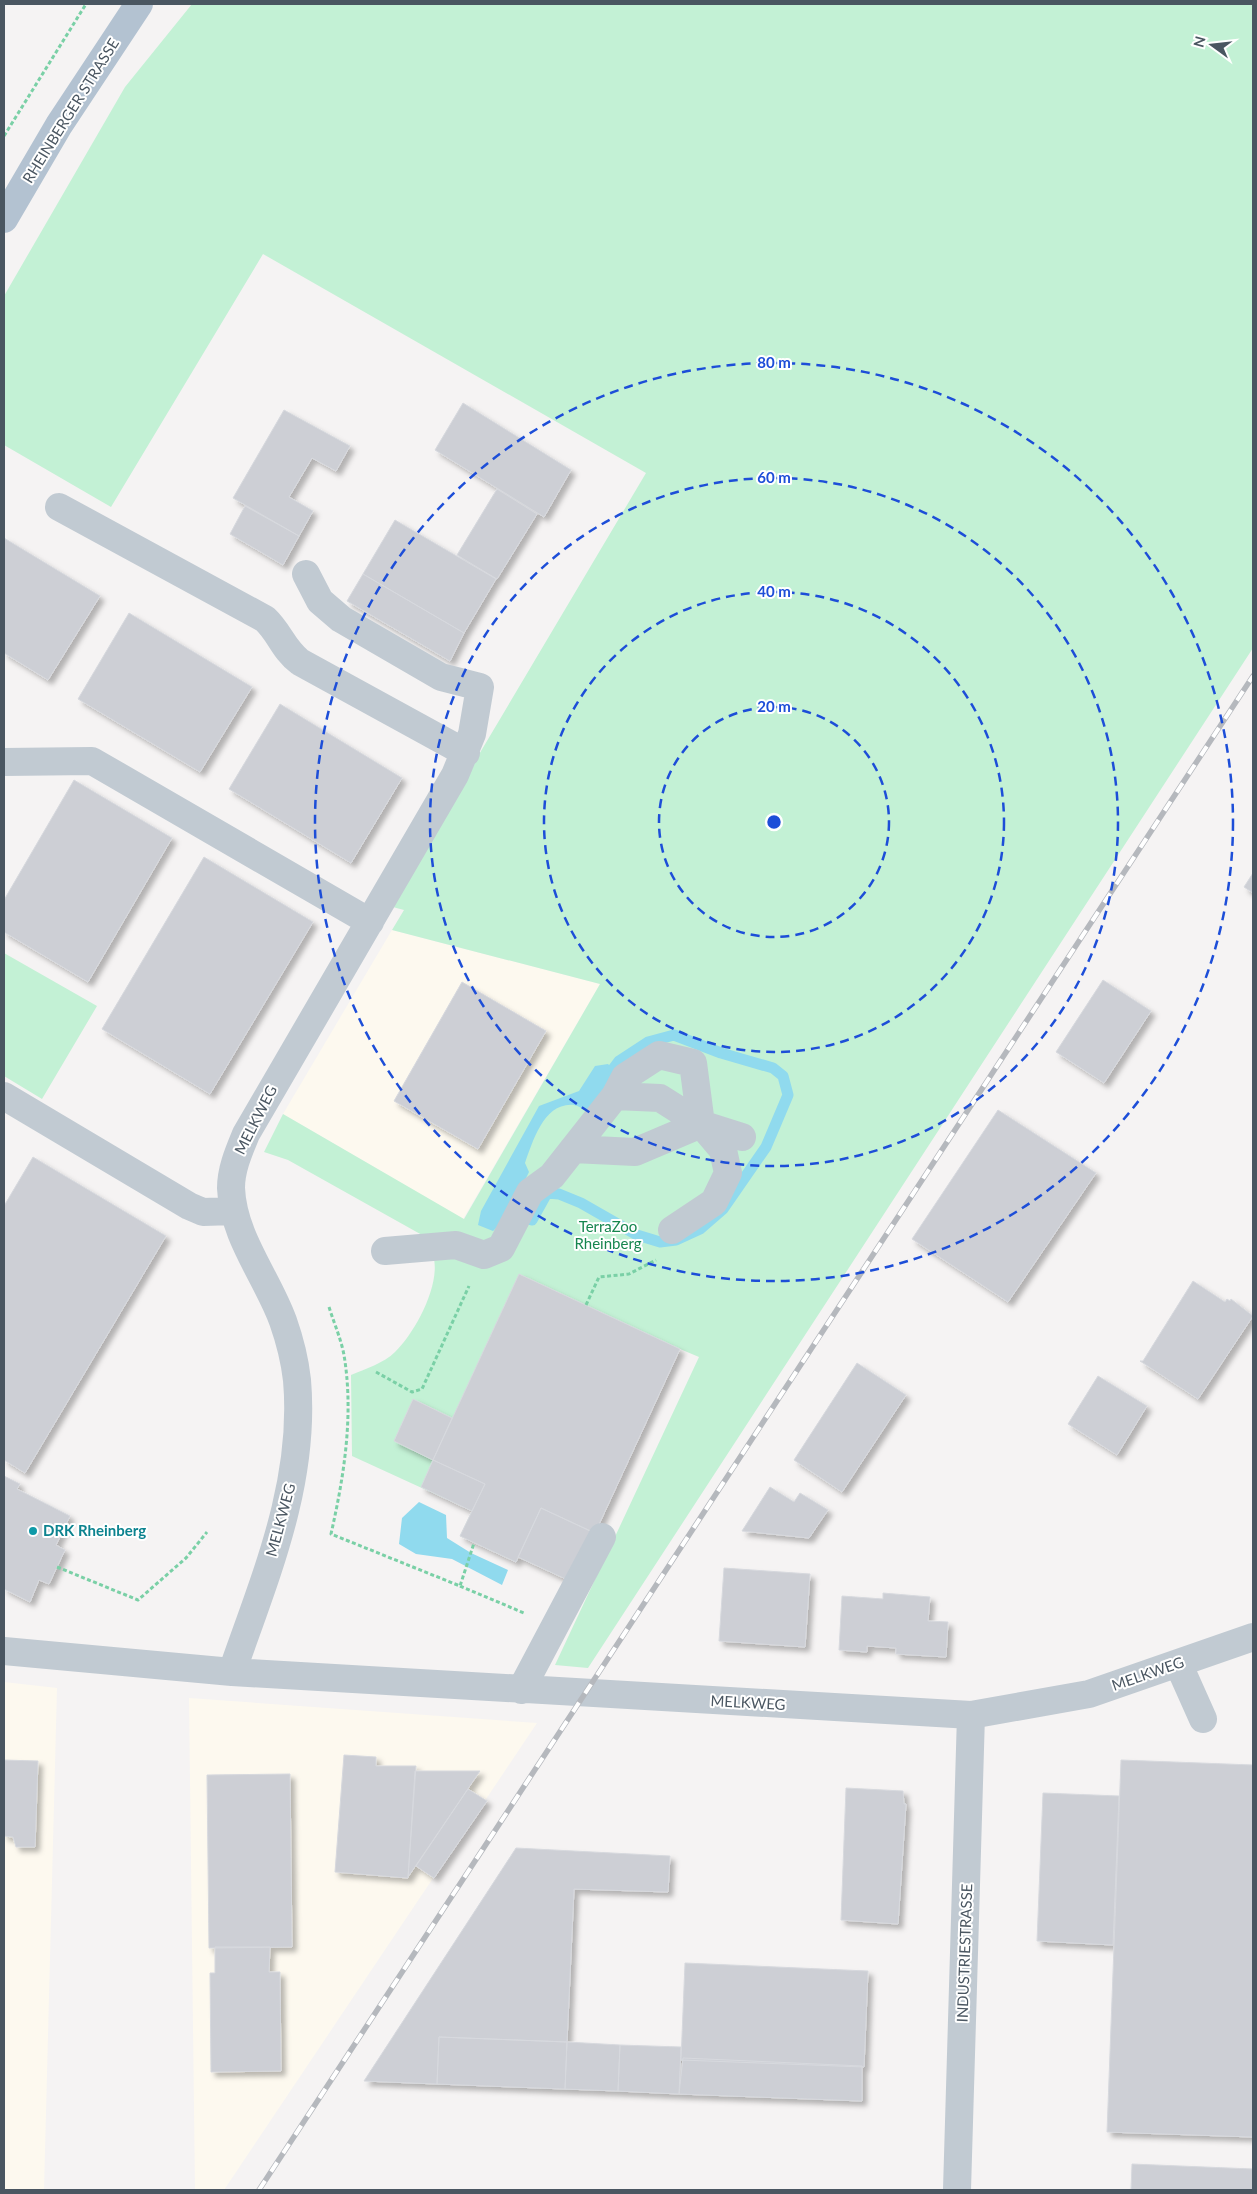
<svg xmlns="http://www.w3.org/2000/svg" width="1257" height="2194" viewBox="0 0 1257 2194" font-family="Lato,sans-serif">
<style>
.commercial{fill:#fdf9ef}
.green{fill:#c3f1d5}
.water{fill:#90daee}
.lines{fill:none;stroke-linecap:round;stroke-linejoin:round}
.stream{stroke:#90daee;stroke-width:11}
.building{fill:#cdcfd5;stroke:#d7d9de;filter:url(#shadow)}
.path{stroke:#7ad0a6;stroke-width:3;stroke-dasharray:4 2.5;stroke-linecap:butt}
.minor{stroke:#c1cad2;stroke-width:28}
.major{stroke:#b3c2d1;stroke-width:28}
.rail-casing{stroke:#b5b8bd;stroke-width:5.5}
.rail{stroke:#fff;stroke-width:4;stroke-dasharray:11;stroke-linecap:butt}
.ring{fill:none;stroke:#1d4ed8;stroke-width:2.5;stroke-dasharray:9 6}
.culture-dot{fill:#0f9aa8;stroke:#fff;stroke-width:2}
.labels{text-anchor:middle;stroke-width:4;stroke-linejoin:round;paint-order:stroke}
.street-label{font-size:15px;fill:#4a5661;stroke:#fff}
.park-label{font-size:15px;fill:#17864f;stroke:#fff}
.culture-label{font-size:15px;font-weight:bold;fill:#0d838f;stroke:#fff;text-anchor:start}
.centre{fill:#1d4ed8;stroke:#fff;stroke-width:2.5}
.ring-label{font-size:15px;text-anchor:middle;font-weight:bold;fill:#1d4ed8;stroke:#fff;stroke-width:4;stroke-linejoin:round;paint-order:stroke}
</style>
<defs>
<filter id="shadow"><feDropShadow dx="4.5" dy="4.5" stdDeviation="2.5" flood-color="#0004"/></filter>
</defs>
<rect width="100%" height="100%" fill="#f5f3f3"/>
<path class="commercial" d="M 392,930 L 600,984 L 463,1219 L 283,1114 Z
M 4,1682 L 57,1688 L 44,2190 L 4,2190 Z
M 189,1698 L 537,1723 L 224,2190 L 195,2190 Z"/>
<path class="green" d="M 192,4 L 1253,4 L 1253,648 L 588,1668 L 555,1665 L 699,1357 L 680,1349 L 568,1580 L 518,1557 L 516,1562 L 460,1536 L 472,1511 L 352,1456 L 351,1375 C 365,1369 384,1363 395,1352 C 415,1333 442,1283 433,1255 C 430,1248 425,1241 422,1235 L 288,1160 L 264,1152 L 283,1114 L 464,1219 L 600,984 L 392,930 L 404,910 L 389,906 L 646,473 L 263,254 L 111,507 L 4,445 L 4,296 L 125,87 Z
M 4,953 L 97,1006 L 42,1099 L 4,1076 Z"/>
<path class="water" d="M 608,1064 L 620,1077 L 589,1112 C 585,1110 579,1106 574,1105 C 544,1102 533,1141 525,1163 L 529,1172 L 506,1219 L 493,1231 L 478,1225 L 481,1211 L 539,1106 L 579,1091 L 595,1066 Z
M 419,1502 L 446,1515 L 447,1538 L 471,1553 L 508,1570 L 502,1585 L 452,1559 L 416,1554 L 399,1544 L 402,1518 Z"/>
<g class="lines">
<path class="stream" d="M 518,1216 L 532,1220 L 547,1193 L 559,1194 L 581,1203 L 637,1235 L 660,1242 L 676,1240 L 700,1229 L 723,1209 L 766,1147 L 788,1095 L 783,1076 L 773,1068 L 721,1053 L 674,1035 L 648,1042 L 619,1061 L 613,1069"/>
</g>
<path class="building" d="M 463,403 L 571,470 L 544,517 L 435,450 Z
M 284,410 L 350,446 L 336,471 L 312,458 L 289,497 L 313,511 L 299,536 L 233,498 Z
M 497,489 L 537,514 L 497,579 L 457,555 Z
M 245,506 L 299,536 L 283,565 L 230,534 Z
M 395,520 L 496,579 L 464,633 L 363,574 Z
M 4,538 L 100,596 L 48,680 L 4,653 Z
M 363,574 L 464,633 L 450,661 L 347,601 Z
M 129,613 L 252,687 L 200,772 L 78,699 Z
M 280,704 L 402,778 L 351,863 L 229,789 Z
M 74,780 L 172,838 L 88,982 L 4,932 L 4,900 Z
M 204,857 L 313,922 L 210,1094 L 102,1029 Z
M 1253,873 L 1253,893 L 1244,887 Z
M 1103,980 L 1151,1011 L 1104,1083 L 1056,1052 Z
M 462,982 L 546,1031 L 478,1149 L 394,1101 Z
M 998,1110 L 1096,1173 L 1008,1302 L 912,1239 Z
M 33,1157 L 166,1236 L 25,1473 L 4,1460 L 4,1206 Z
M 519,1274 L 680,1349 L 595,1533 L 541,1508 L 516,1562 L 460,1536 L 485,1484 L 433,1460 Z
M 1193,1281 L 1225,1302 L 1227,1299 L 1230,1301 L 1231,1299 L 1253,1316 L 1198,1399 L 1140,1361 L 1143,1361 Z
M 857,1363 L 906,1395 L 842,1492 L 794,1460 Z
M 1098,1376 L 1147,1406 L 1117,1455 L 1068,1424 Z
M 413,1399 L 452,1418 L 433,1460 L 394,1441 Z
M 433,1460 L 485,1484 L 472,1511 L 421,1487 Z
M 4,1476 L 20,1484 L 17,1489 L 70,1516 L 56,1545 L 65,1550 L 49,1584 L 39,1580 L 30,1602 L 4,1589 Z
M 770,1487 L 794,1502 L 800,1493 L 828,1510 L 809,1538 L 742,1531 Z
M 541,1508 L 590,1531 L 568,1580 L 518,1557 Z
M 724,1568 L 810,1574 L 805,1647 L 719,1641 Z
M 883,1593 L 930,1597 L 928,1621 L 948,1622 L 946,1657 L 896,1654 L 896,1648 L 867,1646 L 867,1652 L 839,1650 L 842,1596 L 883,1599 Z
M 344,1755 L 376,1757 L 376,1766 L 416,1766 L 408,1878 L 335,1872 Z
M 4,1760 L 38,1761 L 35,1847 L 16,1847 L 13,1837 L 4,1836 Z
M 1121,1760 L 1253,1765 L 1253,2137 L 1107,2132 Z
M 415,1771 L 480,1771 L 408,1877 Z
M 290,1774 L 292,1947 L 209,1948 L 207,1775 Z
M 846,1788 L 903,1791 L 904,1804 L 906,1804 L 898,1924 L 841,1920 Z
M 468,1789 L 487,1801 L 434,1878 L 416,1866 Z
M 1043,1793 L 1119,1796 L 1113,1945 L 1037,1941 Z
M 516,1848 L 670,1856 L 668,1892 L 574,1889 L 567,2042 L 439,2037 L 437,2084 L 364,2081 Z
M 215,1947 L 270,1947 L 269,1972 L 280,1972 L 281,2071 L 211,2072 L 210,1973 L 215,1973 Z
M 685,1963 L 868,1971 L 864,2067 L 681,2060 Z
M 439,2037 L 567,2042 L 565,2089 L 437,2084 Z
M 567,2042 L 620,2045 L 618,2091 L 565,2089 Z
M 620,2045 L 681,2047 L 679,2094 L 618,2091 Z
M 683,2058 L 862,2066 L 862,2101 L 679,2094 Z
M 1132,2164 L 1253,2169 L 1253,2190 L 1131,2190 Z"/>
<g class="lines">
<path class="path" d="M 4,136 L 86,4
M 586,1305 L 599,1277 L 629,1274 L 656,1260
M 329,1307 C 334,1323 341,1339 344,1355 C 354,1415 344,1476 331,1534 L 460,1586 L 474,1543
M 376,1372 L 412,1392 L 422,1389 L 469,1286
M 57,1567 L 138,1600 L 186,1558 L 207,1532
M 460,1586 L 524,1613"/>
<path class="minor" d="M 59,507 L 265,619 C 280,633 283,649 300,662 L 466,753
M 4,762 L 92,761 L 370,922
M 4,1096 L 189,1206 L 203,1212 L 234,1211
M 615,1096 L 625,1077 L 659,1055 L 693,1063 L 701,1124
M 672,1230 L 714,1202 L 728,1173 L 723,1150 L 701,1124 L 742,1137
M 385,1251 L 456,1245 L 484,1255 L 501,1248 L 530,1192 L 552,1176 L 615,1096 L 660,1098 L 701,1124 L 635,1152 L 573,1149
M 4,1651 L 232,1672 L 971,1715 L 1089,1694 L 1253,1637
M 1178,1663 L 1203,1719
M 232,1672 C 265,1577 306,1483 297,1380 C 295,1362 289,1338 283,1321 C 267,1277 233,1237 231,1188 C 231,1169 239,1151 246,1134 L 455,775 L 472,734 L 480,687 L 441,677 L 341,619 L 320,601 L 306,574
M 521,1690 L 602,1537
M 957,2190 L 971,1715"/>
<path class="major" d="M 4,219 L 59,125 L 139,4"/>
<g class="rail-casing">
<path id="rail" d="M 259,2190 L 1253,676"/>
</g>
<use href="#rail" class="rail"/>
</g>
<g class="ring">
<circle cx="774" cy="822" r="115"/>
<circle cx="774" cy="822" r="230"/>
<circle cx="774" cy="822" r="344"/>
<circle cx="774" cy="822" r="459"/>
</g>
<circle class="culture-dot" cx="33" cy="1531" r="5"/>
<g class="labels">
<g class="street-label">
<text transform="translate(71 111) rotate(-58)" y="5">RHEINBERGER STRASSE</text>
<text transform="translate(256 1120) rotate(-63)" y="5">MELKWEG</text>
<text transform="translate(281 1520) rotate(-75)" y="5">MELKWEG</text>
<text transform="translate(1148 1674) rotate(-19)" y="5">MELKWEG</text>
<text transform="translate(748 1703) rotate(3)" y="5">MELKWEG</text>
<text transform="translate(965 1953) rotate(-88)" y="5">INDUSTRIESTRASSE</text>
</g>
<g class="park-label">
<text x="608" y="1232">TerraZoo<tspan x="608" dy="17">Rheinberg</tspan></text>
</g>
<g class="culture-label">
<text x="43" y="1536">DRK Rheinberg</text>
</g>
</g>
<circle cx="774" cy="822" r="8" class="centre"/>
<g class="ring-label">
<text x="774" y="368">80 m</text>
<text x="774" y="483">60 m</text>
<text x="774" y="597">40 m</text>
<text x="774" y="712">20 m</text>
</g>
<rect width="1257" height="2194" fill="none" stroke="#4a5661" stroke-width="10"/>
<g transform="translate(1212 45) rotate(285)" stroke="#ffffff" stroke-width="4" paint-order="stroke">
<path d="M0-4L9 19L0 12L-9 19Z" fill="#4a5661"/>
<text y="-8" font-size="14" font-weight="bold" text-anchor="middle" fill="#4a5661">N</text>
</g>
</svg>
